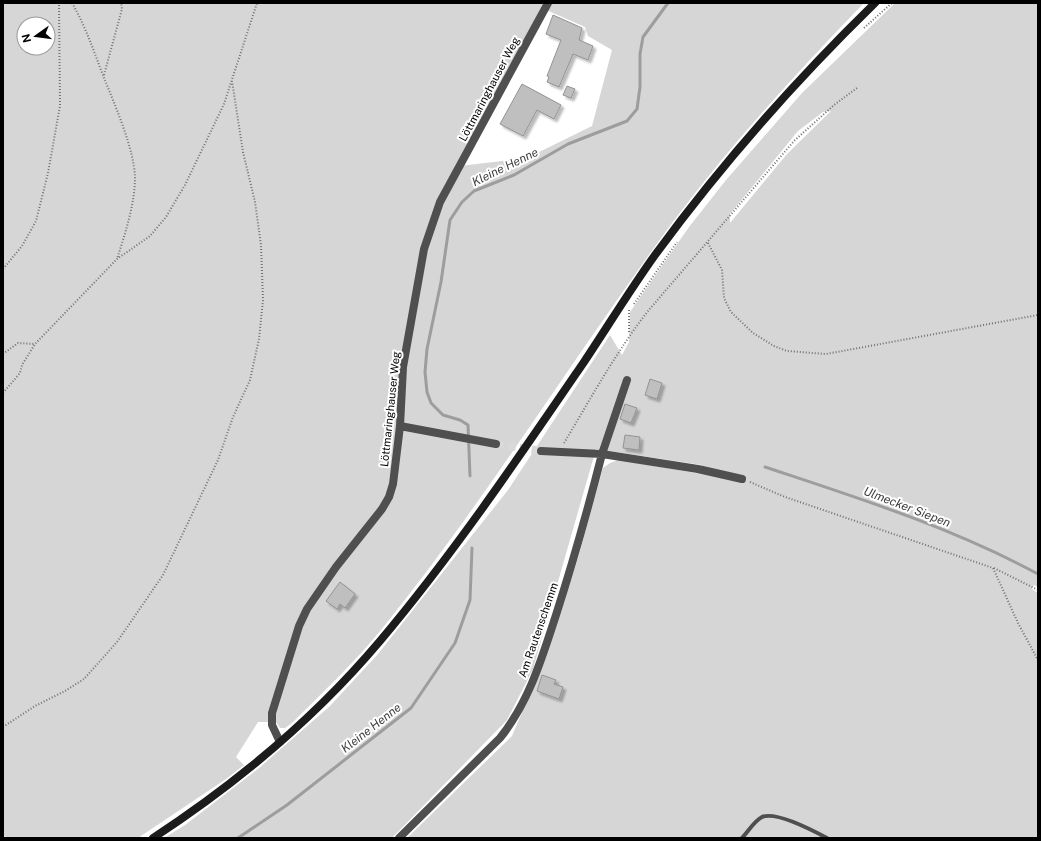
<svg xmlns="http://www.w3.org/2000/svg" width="1041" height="841" viewBox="0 0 1041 841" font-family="'Public Sans',sans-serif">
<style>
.green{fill:#d6d6d6;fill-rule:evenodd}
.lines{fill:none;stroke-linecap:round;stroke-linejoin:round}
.stream{stroke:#9d9d9d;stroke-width:3}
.building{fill:#bfbfbf;stroke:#939393;filter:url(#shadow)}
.street-tunnel{stroke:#d9d9d9;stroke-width:8;stroke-dasharray:8 4;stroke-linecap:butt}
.path{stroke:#717171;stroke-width:2;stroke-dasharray:1 2;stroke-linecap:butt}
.lane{stroke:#4f4f4f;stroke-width:4}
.street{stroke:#4f4f4f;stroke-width:8}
.secondary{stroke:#1c1c1c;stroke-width:8}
.labels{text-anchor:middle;stroke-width:4;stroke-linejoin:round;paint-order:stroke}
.street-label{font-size:11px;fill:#000;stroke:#fff}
.water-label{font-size:12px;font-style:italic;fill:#3e3e3e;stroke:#fff}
</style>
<defs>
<filter id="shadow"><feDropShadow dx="3" dy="3" stdDeviation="1" flood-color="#0004"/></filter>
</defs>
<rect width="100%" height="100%" fill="#fff"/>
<path class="green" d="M 3,3 L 543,3 L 460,166 L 527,158 L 592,126 L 612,50 L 588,36 L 585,27 L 544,9 L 548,3 L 864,3 C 798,71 732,143 675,219 C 575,354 487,499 381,630 C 354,663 322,693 292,723 L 285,728 L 280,728 L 276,722 L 258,722 L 236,757 L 244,765 L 226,779 L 138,838 L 5,838 L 3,833 ZM 24,24 L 48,24 L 48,48 L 24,48 Z
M 895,3 L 1038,3 L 1038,587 L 1034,585 L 1032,589 L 1038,593 L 1038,838 L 407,838 L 512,736 L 545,658 L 578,558 L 603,468 L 610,463 L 618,460 L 696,473 L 702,465 L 596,449 L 533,669 L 507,720 L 392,838 L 164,838 L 185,825 L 258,769 L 330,706 L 378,654 L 508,490 L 610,335 L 622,355 L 629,342 L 630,312 L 689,227 L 726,180 L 802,93 ZM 831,111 L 787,154 L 730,223 L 730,214 L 798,131 L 823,112 Z"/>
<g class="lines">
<path class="stream" d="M 765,467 C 858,498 951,527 1038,574
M 470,476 L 468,425 L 460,420 L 443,415 L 431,403 L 427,392 L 425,372 L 427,349 L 441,282 L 450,220 L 462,202 L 474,191 L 514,175 L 568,144 L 627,121 L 637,109 L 640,87 L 640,54 L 643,37 L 668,3
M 238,838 L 287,805 L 411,708 L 455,643 L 470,600 L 472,548"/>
</g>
<path class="building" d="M 553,15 L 582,28 L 579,40 L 593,46 L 588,60 L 573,54 L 559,87 L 547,82 L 549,77 L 547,76 L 561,40 L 546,34 Z
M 522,84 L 561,105 L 554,119 L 537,110 L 523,136 L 500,124 Z
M 567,86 L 575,89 L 571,98 L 563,95 Z
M 650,379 L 662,383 L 657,399 L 645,395 Z
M 625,404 L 637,408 L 631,423 L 620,419 Z
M 625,435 L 640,437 L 639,450 L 623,448 Z
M 340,582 L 355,594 L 345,608 L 340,604 L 337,609 L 326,601 Z
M 542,675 L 556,680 L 554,684 L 563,687 L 559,699 L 537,691 Z"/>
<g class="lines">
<path class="street-tunnel" d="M 496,444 L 541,451"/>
<path class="path" d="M 72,3 C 86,27 94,52 104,78 C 115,105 134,149 135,177 C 135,204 125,234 117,259
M 864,28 L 892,3
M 104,75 L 122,9 L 121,3
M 708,243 L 722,270 L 724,298 L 731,312 L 753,333 L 774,346 L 787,351 L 826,354 L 1038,315
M 3,269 L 22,246 L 36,221 L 48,173 L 60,106 L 59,3
M 634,304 L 677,242
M 629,310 L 629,334
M 3,354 L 18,343 L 35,344
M 3,393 L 20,373 L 22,365 L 35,344 L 117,259 L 150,236 L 166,217 L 185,185 L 224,104 L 257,3
M 564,443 C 591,398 616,352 648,311 L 794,141 L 834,105 L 857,88
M 750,482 L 785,497 L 993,568 L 1018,623 L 1038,660
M 994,568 L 1038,590
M 3,727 L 35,706 L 65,691 L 84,679 L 117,642 L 163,575 L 218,460 L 233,417 L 250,380 L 259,339 L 263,300 L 261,245 L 255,202 L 243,152 L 232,81"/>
<path class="lane" d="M 742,838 C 748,832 754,821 762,817 C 776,811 814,831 827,838"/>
<path class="street" d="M 627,380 L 602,454 L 698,469 L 742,479
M 400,426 L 496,444
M 280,742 L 272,725 L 272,713 L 299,626 L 307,609 L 336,567 L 382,509 L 389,497 L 393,484 L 400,426 L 403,367 L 424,249 L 440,202 L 548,3
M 399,838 L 500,738 C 529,702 542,658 556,615 C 573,562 588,509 602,454 L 541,451"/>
<path class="secondary" d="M 153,838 C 237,783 315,718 380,641 C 454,553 519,457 584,362 C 608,326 630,290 655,255 C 721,165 795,81 875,3"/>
</g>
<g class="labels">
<g class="street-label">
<text transform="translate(489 89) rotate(-62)" y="4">Löttmaringhauser Weg</text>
<text transform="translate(390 409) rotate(-84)" y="4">Löttmaringhauser Weg</text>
<text transform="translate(538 630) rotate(-71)" y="4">Am Rautenschemm</text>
</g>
<g class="water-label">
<text transform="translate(505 167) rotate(-26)" y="4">Kleine Henne</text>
<text transform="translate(907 507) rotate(21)" y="4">Ulmecker Siepen</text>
<text transform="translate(371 728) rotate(-38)" y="4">Kleine Henne</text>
</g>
</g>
<rect width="1041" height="841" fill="none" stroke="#000000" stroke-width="8"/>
<g transform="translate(36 36) rotate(256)"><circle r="19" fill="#ffffff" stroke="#999999"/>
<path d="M0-3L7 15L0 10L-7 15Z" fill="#000000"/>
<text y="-6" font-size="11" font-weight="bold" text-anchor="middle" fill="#000000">N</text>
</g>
</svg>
